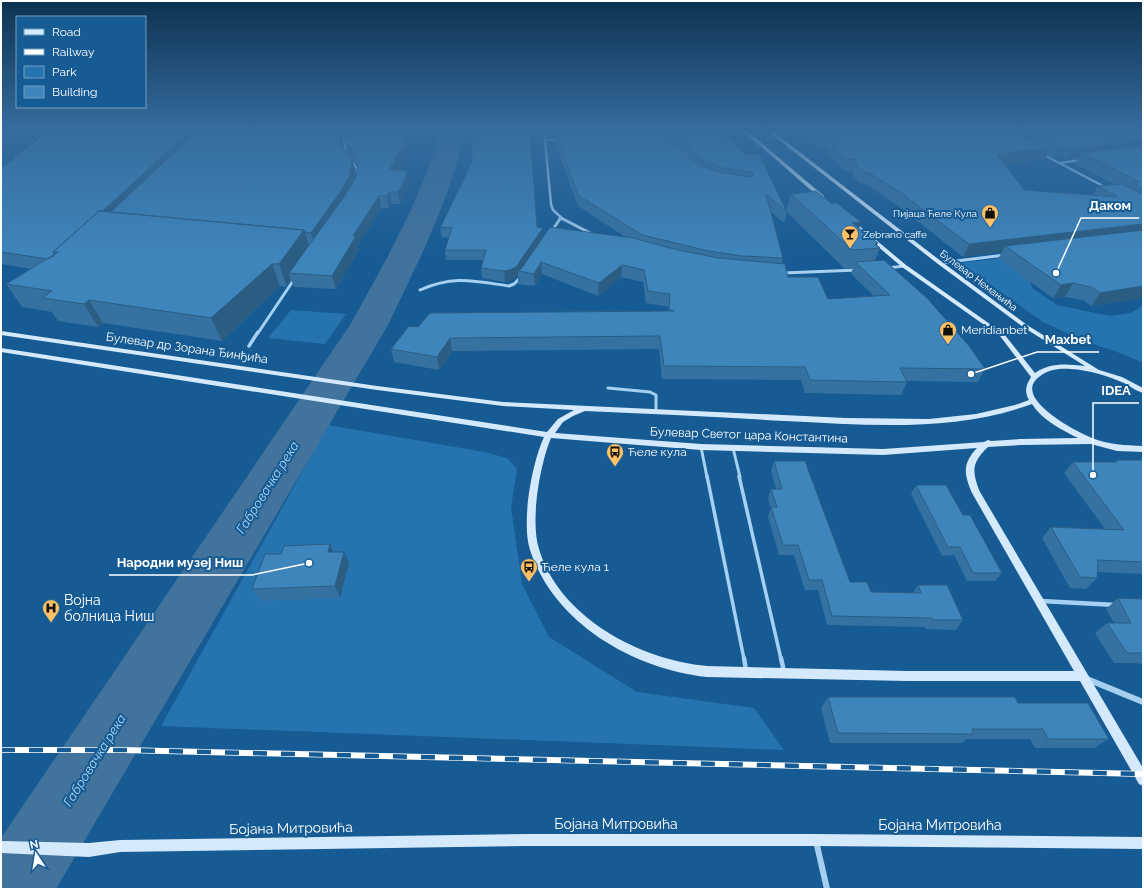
<svg xmlns="http://www.w3.org/2000/svg" width="1144" height="890" viewBox="0 0 1144 890" font-family="Raleway,sans-serif">
<style>
.green{fill:#2574b0}
.lines{fill:none;stroke-linecap:round;stroke-linejoin:round}
.river{fill:#42739c;fill-rule:evenodd}
.lane-far2{stroke:#a5d0f1;stroke-width:3}
.lane-far1{stroke:#a5d0f1;stroke-width:3.5}
.lane{stroke:#a5d0f1;stroke-width:4.5}
.street-far4{stroke:#a5d0f1;stroke-width:2.5}
.street-far3{stroke:#a5d0f1;stroke-width:3}
.street-far2{stroke:#a5d0f1;stroke-width:3.5}
.street-far1{stroke:#a5d0f1;stroke-width:4.5}
.street{stroke:#a5d0f1;stroke-width:6}
.secondary{fill:#d4e9fb;fill-rule:evenodd}
.rail-casing{stroke:#fff;stroke-width:6}
.rail{stroke:#165b93;stroke-width:4.5;stroke-dasharray:14;stroke-linecap:butt}
.wall{fill:#3572a1;fill-rule:evenodd}
.shaded-wall{fill:#2b5d83}
.building{fill:#3e85bb;stroke:#2b5d83}
.labels{text-anchor:middle;stroke-width:4;stroke-linejoin:round;paint-order:stroke}
.far-poi-label{font-size:10px;fill:#fff;stroke:#165b93;text-anchor:end}
.far-street-label{font-size:10px;fill:#fff;stroke:#165b93}
.poi-label{font-size:12px;fill:#fff;stroke:#165b93;text-anchor:start}
.street-label{font-size:12px;fill:#fff;stroke:#165b93}
.water-label{font-size:13px;font-style:italic;fill:#b1daf8;stroke:#165b93}
.near-poi-label{font-size:14px;fill:#fff;stroke:#165b93;text-anchor:start}
.near-street-label{font-size:14px;fill:#fff;stroke:#165b93}
.leader{fill:none;stroke:#fff;stroke-width:1.5}
.callout-dot{fill:#fff;stroke:#165b93;stroke-width:1.5}
.callout-label{font-size:13px;text-anchor:middle;font-weight:bold;fill:#fff;stroke:#165b93;stroke-width:4;stroke-linejoin:round;paint-order:stroke}
</style>
<rect width="100%" height="100%" fill="#165b93"/>
<path class="green" d="M 802,130 L 823,130 L 834,150 L 816,146 L 798,133 Z
M 1011,257 L 1030,281 L 1032,288 L 1057,305 L 1110,316 L 1131,313 L 1143,305 L 1143,363 L 1115,351 L 1084,341 L 1043,322 L 960,263 Z
M 291,310 L 346,314 L 325,344 L 268,338 Z
M 328,425 L 484,452 L 507,458 L 517,469 L 511,507 L 522,584 L 549,637 L 637,692 L 754,708 L 784,750 L 161,726 Z"/>
<g class="lines">
<path class="river" d="M 441,130 L 465,130 C 451,199 418,262 388,325 L 56,889 L 1,889 L 1,838 L 350,325 C 385,262 421,200 441,130 Z"/>
<path class="lane-far2" d="M 608,388 L 650,392 L 656,395 L 656,411
M 701,447 L 707,477
M 733,448 L 740,477"/>
<path class="lane-far1" d="M 707,476 L 744,659
M 739,476 L 781,659"/>
<path class="lane" d="M 744,658 L 746,670
M 781,658 L 784,672"/>
<path class="street-far4" d="M 544,130 L 551,204 L 553,210 L 564,220
M 546,140 L 559,139
M 1042,154 L 1105,187
M 346,155 L 344,138 L 350,130
M 15,159 L 55,130
M 350,160 L 357,168 L 357,173
M 1059,163 L 1082,160
M 559,220 L 561,217"/>
<path class="street-far3" d="M 563,219 L 592,234
M 551,232 L 560,219
M 940,263 L 1005,255
M 888,268 L 904,266
M 783,273 L 858,270
M 420,290 C 454,275 474,281 509,286 L 514,284 L 521,277
M 258,333 L 295,278"/>
<path class="street-far2" d="M 249,346 L 258,332"/>
<path class="street-far1" d="M 1041,601 L 1116,605"/>
<path class="street" d="M 1087,679 L 1143,702
M 816,841 L 827,889"/>
<path class="secondary" d="M 742,130 L 746,130 L 824,196 L 824,198 L 820,198 Z
M 766,130 L 771,130 L 942,262 L 1027,325 L 1099,370 L 1122,377 L 1143,388 L 1143,393 C 1136,391 1130,386 1124,383 C 1108,376 1089,370 1071,369 C 1059,368 1049,369 1039,377 C 1011,398 1077,432 1092,438 C 1108,445 1126,445 1143,446 L 1143,452 L 1117,451 L 1091,444 L 1020,445 L 988,447 C 971,463 972,472 980,492 L 1143,768 L 1143,786 L 1139,784 L 1080,681 L 907,681 L 707,677 C 633,669 554,623 530,550 C 521,522 532,463 544,437 L 1,352 L 1,348 L 547,432 L 558,419 L 574,410 L 503,406 L 377,390 L 1,335 L 1,331 L 377,386 L 503,402 L 846,418 L 929,419 L 976,414 L 1015,405 L 1029,400 C 1024,391 1026,385 1031,377 L 1000,336 L 902,267 L 849,222 L 849,220 L 851,219 L 906,265 L 1004,334 L 1035,373 C 1050,362 1068,364 1085,366 L 1023,327 L 938,264 ZM 1032,404 C 1042,420 1062,430 1078,438 L 1020,439 L 991,441 L 988,440 L 984,442 L 883,449 L 701,444 L 555,433 L 563,422 L 573,416 L 585,411 C 652,414 719,417 785,421 C 868,425 953,433 1032,404 ZM 551,438 L 701,450 L 883,455 L 977,448 C 962,464 964,474 972,493 L 1074,671 L 907,671 L 707,666 C 640,660 559,617 539,549 C 530,521 540,464 551,438 Z
M 525,834 L 815,834 L 1143,837 L 1143,849 L 815,846 L 525,846 L 120,852 L 89,857 L 1,853 L 1,841 L 89,843 L 120,840 Z"/>
<g class="rail-casing">
<path id="rail" d="M 1,750 L 123,750 L 1143,774"/>
</g>
<use href="#rail" class="rail"/>
</g>
<path class="wall" d="M 57,130 L 420,131 L 399,170 L 407,170 L 410,185 L 400,204 L 392,204 L 389,208 L 381,208 L 358,246 L 359,250 L 336,289 L 294,287 L 291,280 L 287,287 L 280,286 L 222,341 L 103,323 L 98,327 L 58,321 L 52,312 L 22,307 L 6,284 L 32,269 L 1,264 L 1,168 ZM 344,134 L 344,138 L 348,154 L 341,146 ZM 352,159 L 358,166 L 356,177 L 354,180 L 355,170 Z
M 550,130 L 663,130 L 663,131 L 663,130 L 719,130 L 787,212 L 784,223 L 770,211 L 783,258 L 782,264 L 788,277 L 828,299 L 874,296 L 851,274 L 853,268 L 845,269 L 786,211 L 791,194 L 832,204 L 861,222 L 859,228 L 878,243 L 877,245 L 880,248 L 875,260 L 985,369 L 978,382 L 907,381 L 907,382 L 901,395 L 805,393 L 801,380 L 662,379 L 659,349 L 452,351 L 439,370 L 394,362 L 391,349 L 418,327 L 668,311 L 669,307 L 646,303 L 643,282 L 621,277 L 598,296 L 542,274 L 535,286 L 518,284 L 518,276 L 517,278 L 505,282 L 482,278 L 481,268 L 483,260 L 446,260 L 445,250 L 449,237 L 442,238 L 440,228 L 537,227 L 543,228 L 543,237 L 627,238 L 578,206 L 555,142 L 555,137 L 553,137 Z
M 822,130 L 1143,130 L 1143,300 L 1141,298 L 1091,306 L 1083,300 L 1065,297 L 1053,298 L 998,259 L 1002,252 L 963,257 L 897,205 L 864,183 L 860,183 L 854,177 L 852,171 L 845,171 L 830,156 L 821,134 ZM 1047,154 L 1054,158 L 1062,157 L 1066,159 L 1078,158 L 1075,164 L 1114,184 L 1098,186 L 1093,195 L 1024,190 L 1005,164 L 1045,159 Z
M 1116,460 L 1143,460 L 1143,574 L 1097,572 L 1097,578 L 1086,589 L 1070,588 L 1042,538 L 1051,527 L 1105,529 L 1064,473 L 1073,462 L 1114,462 Z
M 774,461 L 850,582 L 871,592 L 913,593 L 918,585 L 963,620 L 956,630 L 926,629 L 925,627 L 827,625 L 818,590 L 805,590 L 794,555 L 779,555 L 768,517 L 771,508 L 768,499 L 771,489 L 776,489 L 771,471 Z
M 916,485 L 963,515 L 1002,573 L 995,581 L 967,581 L 954,555 L 942,556 L 911,494 Z
M 330,544 L 333,552 L 349,563 L 340,598 L 260,601 L 252,589 L 281,554 Z
M 1118,598 L 1143,599 L 1143,664 L 1134,663 L 1114,663 L 1095,633 L 1107,623 L 1114,623 L 1106,609 Z
M 828,697 L 1018,703 L 1109,739 L 1094,748 L 1035,748 L 1030,739 L 967,739 L 962,743 L 830,743 L 821,708 Z"/>
<path class="shaded-wall" d="M 13,130 L 47,130 L 1,149 L 1,135 Z
M 191,130 L 207,130 L 113,221 L 58,252 Z
M 339,130 L 347,130 L 344,134 L 341,146 L 338,135 Z
M 413,130 L 420,130 L 420,131 L 392,182 L 389,170 Z
M 553,130 L 627,130 L 555,132 L 555,137 L 553,137 Z
M 1143,141 L 1143,152 L 1081,153 L 1078,158 L 1066,159 L 1072,148 Z
M 1068,146 L 1062,157 L 1054,158 L 1060,147 Z
M 1050,148 L 1045,159 L 992,165 L 997,154 Z
M 352,158 L 355,170 L 353,187 L 315,246 L 311,233 Z
M 407,170 L 410,185 L 400,204 L 398,192 Z
M 389,192 L 392,204 L 389,208 L 387,196 Z
M 379,196 L 381,208 L 358,246 L 359,250 L 336,289 L 332,276 L 353,236 Z
M 861,222 L 855,240 L 852,223 Z
M 1143,224 L 1143,235 L 1005,246 L 1002,252 L 963,257 L 969,244 Z
M 543,228 L 543,238 L 521,272 L 518,271 L 518,276 L 517,278 L 505,282 L 504,271 Z
M 304,230 L 311,252 L 289,273 L 291,280 L 287,287 L 279,264 Z
M 541,262 L 542,274 L 535,286 L 534,274 Z
M 272,264 L 280,286 L 222,341 L 211,318 Z
M 622,265 L 621,277 L 598,296 L 599,283 Z
M 1073,283 L 1065,297 L 1053,298 L 1061,285 Z
M 1143,286 L 1143,296 L 1141,298 L 1091,306 L 1100,293 Z
M 89,300 L 103,323 L 98,327 L 84,304 Z
M 450,338 L 452,351 L 439,370 L 437,357 Z
M 330,544 L 335,556 L 328,552 Z
M 344,552 L 349,563 L 340,598 L 335,586 Z"/>
<path class="building" d="M 1,130 L 13,130 L 1,135 Z
M 57,130 L 191,130 L 103,211 L 99,211 L 53,252 L 55,255 L 48,259 L 1,252 L 1,168 Z
M 198,130 L 339,130 L 338,135 L 341,146 L 352,158 L 350,175 L 341,191 L 311,233 L 305,232 L 304,230 L 111,212 Z
M 345,130 L 413,130 L 389,170 L 407,170 L 406,173 L 408,173 L 398,192 L 389,192 L 387,196 L 379,196 L 353,236 L 356,236 L 332,276 L 289,273 L 346,194 L 356,177 L 358,164 L 357,157 L 346,143 L 344,138 Z
M 472,130 L 530,130 L 537,227 L 543,228 L 516,267 L 510,270 L 504,271 L 481,268 L 486,250 L 445,250 L 452,227 L 440,228 L 472,162 Z
M 584,130 L 663,130 L 698,165 L 718,172 L 751,177 L 753,176 L 753,173 L 719,167 L 701,160 L 670,130 L 719,130 L 747,155 L 759,154 L 787,212 L 766,194 L 783,258 L 742,256 L 709,251 L 642,235 L 578,195 L 555,132 Z
M 826,130 L 1014,130 L 1050,148 L 997,154 L 1024,190 L 1118,197 L 1098,186 L 1122,184 L 1143,194 L 1143,224 L 969,244 L 901,193 L 868,172 L 863,172 L 857,165 L 855,159 L 848,160 L 833,145 Z
M 1026,130 L 1143,130 L 1143,141 L 1072,148 L 1068,146 L 1060,147 Z
M 1143,146 L 1143,189 L 1133,183 L 1140,182 L 1081,153 Z
M 816,191 L 832,204 L 837,203 L 861,222 L 852,223 L 878,243 L 875,244 L 880,248 L 852,250 L 791,194 Z
M 99,211 L 304,230 L 279,264 L 272,264 L 211,318 L 89,300 L 84,304 L 42,298 L 52,291 L 6,284 L 58,252 L 53,252 Z
M 550,227 L 633,238 L 678,250 L 718,258 L 785,264 L 788,277 L 818,277 L 828,299 L 890,295 L 855,262 L 884,260 L 927,298 L 970,347 L 985,369 L 900,368 L 907,382 L 810,380 L 805,367 L 664,366 L 660,336 L 450,338 L 437,357 L 391,349 L 409,326 L 418,327 L 430,313 L 674,311 L 669,309 L 670,294 L 648,291 L 644,270 L 622,265 L 599,283 L 541,262 L 534,274 L 518,271 L 521,269 Z
M 1143,230 L 1143,286 L 1100,293 L 1091,287 L 1073,283 L 1061,285 L 1005,246 Z
M 1116,460 L 1143,460 L 1143,562 L 1098,560 L 1097,578 L 1080,577 L 1051,527 L 1124,530 L 1073,462 L 1117,462 Z
M 774,461 L 805,461 L 850,582 L 867,582 L 871,592 L 921,593 L 918,585 L 947,585 L 963,620 L 933,620 L 932,618 L 832,616 L 822,580 L 809,580 L 798,545 L 783,545 L 771,507 L 777,507 L 771,489 L 782,489 Z
M 916,485 L 946,485 L 963,515 L 970,515 L 1002,573 L 973,573 L 960,547 L 948,547 Z
M 330,544 L 328,552 L 344,552 L 335,586 L 252,589 L 265,554 L 281,554 L 284,546 Z
M 1118,598 L 1143,599 L 1143,653 L 1127,653 L 1107,623 L 1131,623 Z
M 828,697 L 1015,697 L 1018,703 L 1088,703 L 1109,739 L 1048,739 L 1043,729 L 972,729 L 973,734 L 838,733 Z"/>
<linearGradient id="sky" x2="0" y2="1"><stop stop-color="#0c3251"/><stop offset="0.51" stop-color="#366c9e"/><stop offset="1" stop-color="#366c9e" stop-opacity="0"/></linearGradient>
<rect width="1144" height="255" fill="url(#sky)"/>
<defs>
<g id="shop-pin" transform="scale(0.9)"><path d="M0 17L-7.5 6A9.5 9.5 0 1 1 7.5 6Z" fill="#ffc165" stroke="#165b93"/><path d="M-5-2.5h2.3a2.7 3.5 0 0 1 5.4 0H5L5.5 6h-11ZM-1.5-2.5h3a1.5 2.3 0 0 0-3 0Z" fill="#111"/></g>
<g id="bar-pin" transform="scale(0.9)"><path d="M0 17L-7.5 6A9.5 9.5 0 1 1 7.5 6Z" fill="#ffc165" stroke="#165b93"/><path d="M-6-5H6L.8 .8V4.5H3.5V6h-7V4.5H-.8V.8Z" fill="#111"/></g>
<g id="bus-pin" transform="scale(0.9)"><path d="M0 17L-7.5 6A9.5 9.5 0 1 1 7.5 6Z" fill="#ffc165" stroke="#165b93"/><path d="M-5-6H5V4H4V6H2V4H-2V6H-4V4H-5ZM-3.5-4V0h7V-4ZM-3.5 1.2v1.5H-2V1.2ZM2 1.2v1.5H3.5V1.2Z" fill="#111"/></g>
<g id="hospital-pin" transform="scale(0.9)"><path d="M0 17L-7.5 6A9.5 9.5 0 1 1 7.5 6Z" fill="#ffc165" stroke="#165b93"/><path d="M-5-5h3v3.5h4V-5h3V5h-3V1.5h-4V5h-3Z" fill="#111"/></g>
</defs>
<g fill-rule="evenodd">
<use href="#shop-pin" x="990" y="213"/>
<use href="#bar-pin" x="850" y="234"/>
<use href="#shop-pin" x="948" y="330"/>
<use href="#bus-pin" x="615" y="452"/>
<use href="#bus-pin" x="529" y="567"/>
<use href="#hospital-pin" x="51" y="608"/>
</g>
<g class="labels">
<g class="far-poi-label">
<text x="977" y="217">Пијаца Ћеле Кула</text>
<text x="863" y="238" text-anchor="start">Zebrano caffe</text>
</g>
<g class="far-street-label">
<text transform="translate(979 280) rotate(37)" y="4">Булевар Немањића</text>
</g>
<g class="poi-label">
<text x="961" y="334">Meridianbet</text>
<text x="628" y="456">Ћеле кула</text>
<text x="542" y="571">Ћеле кула 1</text>
</g>
<g class="street-label">
<text transform="translate(187 348) rotate(8)" y="4">Булевар др Зорана Ђинђића</text>
<text transform="translate(749 435) rotate(2)" y="4">Булевар Светог цара Константина</text>
</g>
<g class="water-label">
<text transform="translate(267 487) rotate(-58)" y="5">Габровачка река</text>
<text transform="translate(94 760) rotate(-58)" y="5">Габровачка река</text>
</g>
<g class="near-poi-label">
<text x="64" y="605">Војна<tspan x="64" dy="16">болница Ниш</tspan></text>
</g>
<g class="near-street-label">
<text x="616" y="829">Бојана Митровића</text>
<text x="940" y="830">Бојана Митровића</text>
<text transform="translate(291 828) rotate(-1)" y="5">Бојана Митровића</text>
</g>
</g>
<path class="leader" d="M1056 273L1081 218H1139M971 374L1037 352H1099M1093 475L1093 403H1139M309 563L252 575H109"/>
<g class="callout-dot">
<circle cx="1056" cy="273" r="4"/>
<circle cx="971" cy="374" r="4"/>
<circle cx="1093" cy="475" r="4"/>
<circle cx="309" cy="563" r="4"/>
</g>
<g class="callout-label">
<text x="1110" y="210">Даком</text>
<text x="1068" y="344">Maxbet</text>
<text x="1116" y="395">IDEA</text>
<text x="180" y="567">Народни музеј Ниш</text>
</g>
<rect width="1144" height="890" fill="none" stroke="#ffffff" stroke-width="4"/>
<rect x="16" y="16" width="130" height="92" fill="#165b93" stroke="#739dbe"/>
<rect x="24" y="29" width="20" height="6" fill="#d4e9fb" stroke="#739dbe"/>
<text x="52" y="36" font-size="12" fill="#ffffff">Road</text>
<rect x="24" y="49" width="20" height="6" fill="#ffffff" stroke="#739dbe"/>
<text x="52" y="56" font-size="12" fill="#ffffff">Railway</text>
<rect x="24" y="66" width="20" height="12" fill="#2574b0" stroke="#739dbe"/>
<text x="52" y="76" font-size="12" fill="#ffffff">Park</text>
<rect x="24" y="86" width="20" height="12" fill="#3e85bb" stroke="#739dbe"/>
<text x="52" y="96" font-size="12" fill="#ffffff">Building</text>
<g transform="translate(36 854) rotate(348)" stroke="#165b93" stroke-width="3" paint-order="stroke">
<path d="M0-3L7 15L0 10L-7 15Z" fill="#ffffff"/>
<text y="-6" font-size="11" font-weight="bold" text-anchor="middle" fill="#ffffff">N</text>
</g>
</svg>
